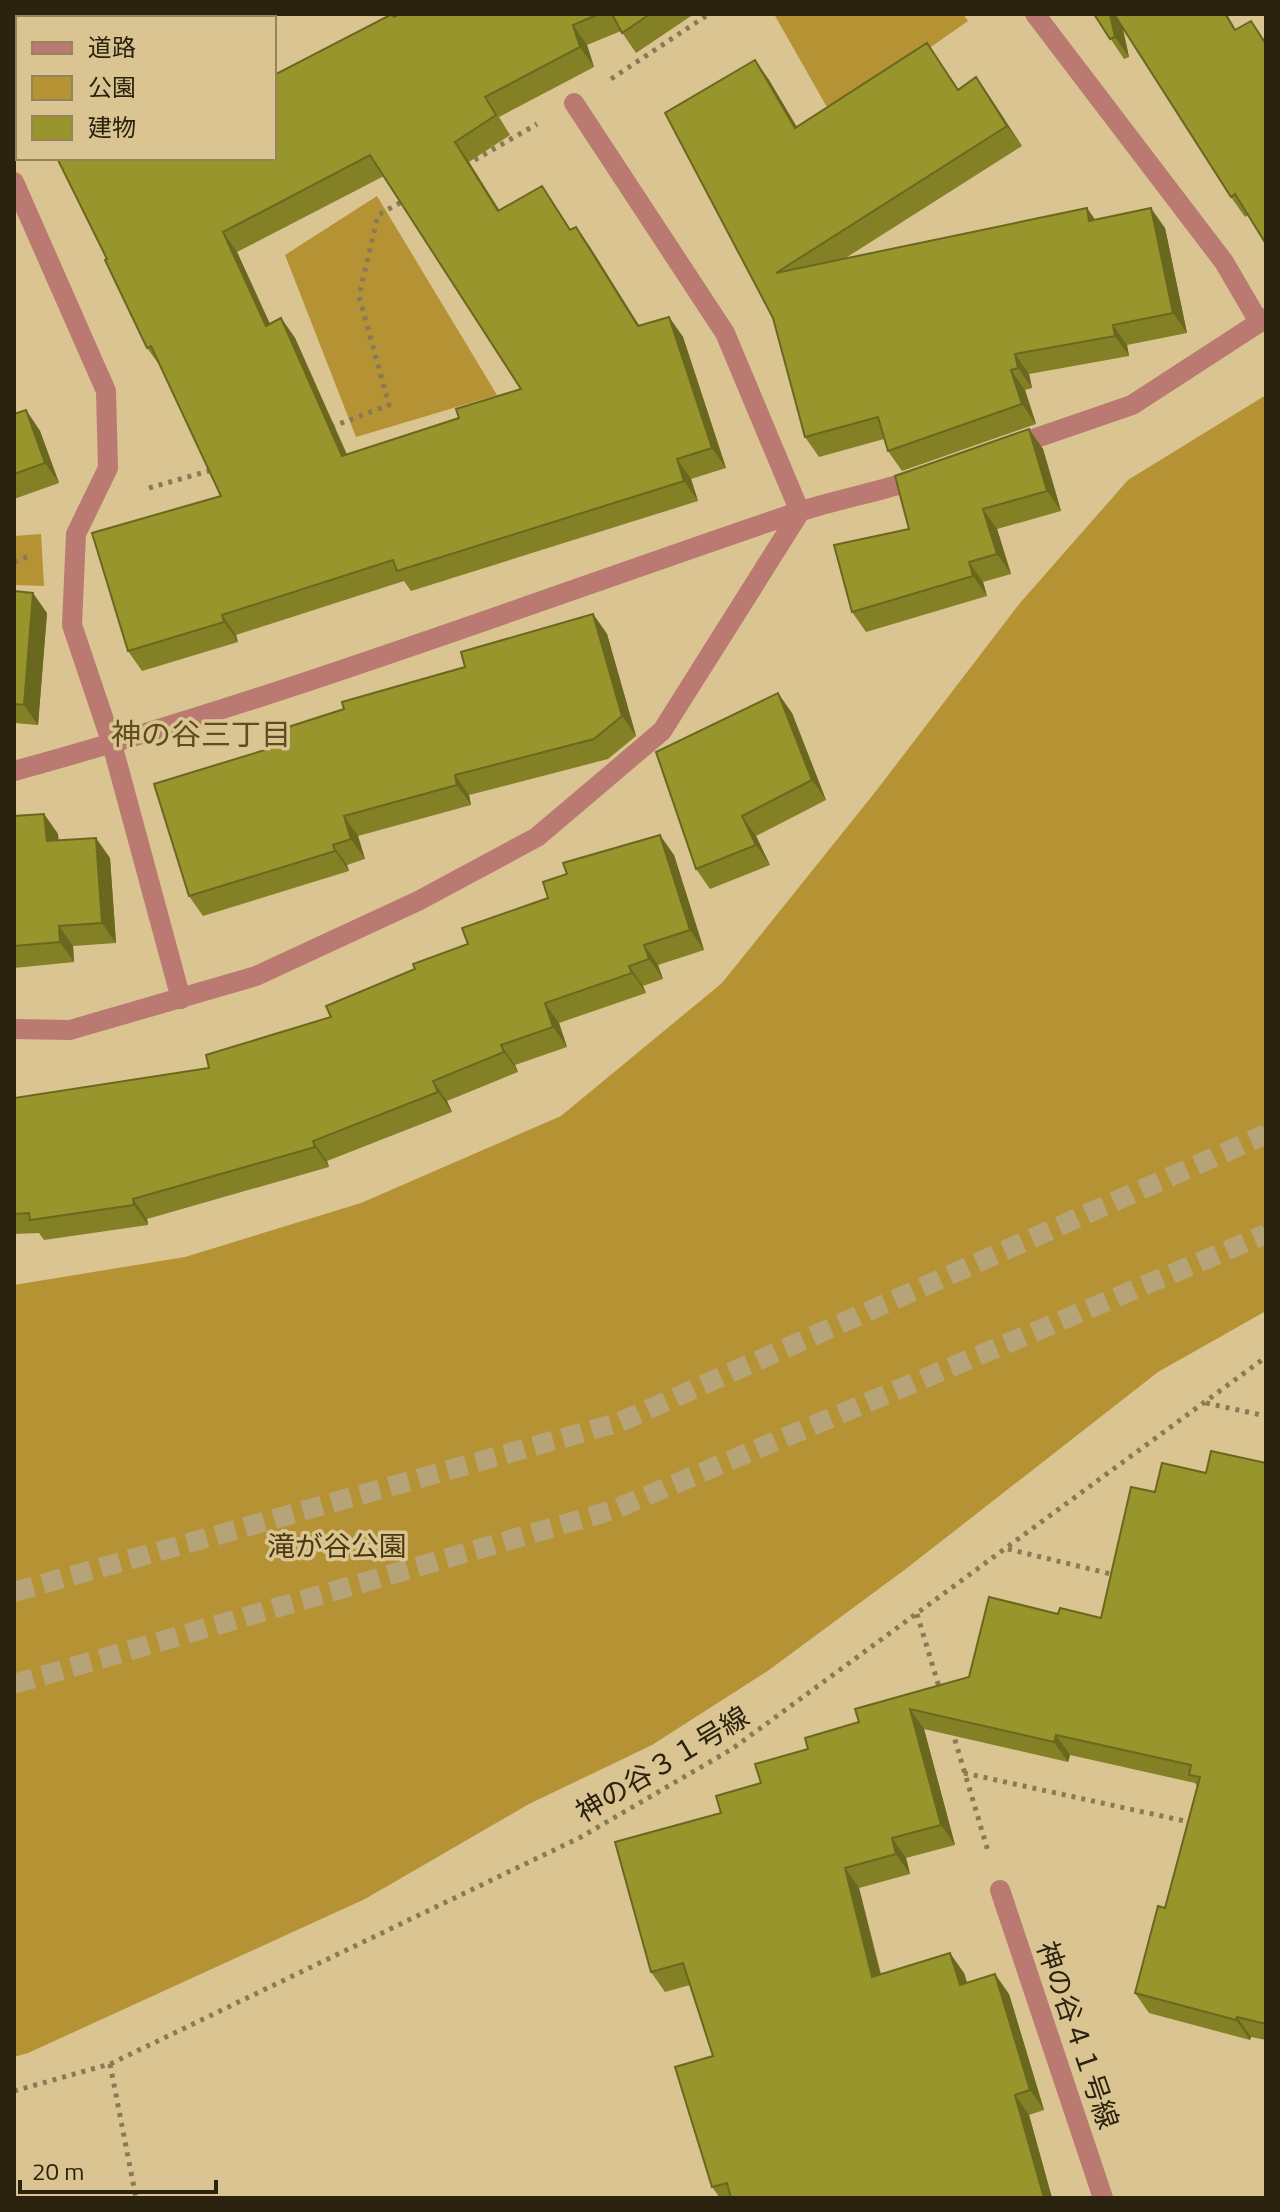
<svg xmlns="http://www.w3.org/2000/svg" width="1280" height="2212" viewBox="0 0 1280 2212" font-family="'Titillium Web','Noto Sans JP',sans-serif">
<style>
.green{fill:#b59233}
.lines{fill:none;stroke-linecap:round;stroke-linejoin:round}
.tertiary-tunnel{stroke:#b6a478;stroke-width:20;stroke-dasharray:20 10;stroke-linecap:butt}
.path{stroke:#897a56;stroke-width:5;stroke-dasharray:4 6;stroke-linecap:butt}
.minor{stroke:#ba7971;stroke-width:20}
.wall{fill:#838026;fill-rule:evenodd}
.shaded-wall{fill:#6a681f}
.building{fill:#98952c;stroke:#6a681f;stroke-width:2;fill-rule:evenodd}
.labels{text-anchor:middle;stroke-width:7;stroke-linejoin:round;paint-order:stroke}
.park-label{font-size:28px;fill:#48390e;stroke:#d9c492}
.street-label{font-size:28px;fill:#2b230f;stroke:#d9c492}
.neighbourhood-label{font-size:30px;fill:#604d1d;stroke:#d9c492}
</style>
<rect width="100%" height="100%" fill="#d9c492"/>
<path class="green" d="M 774,14 L 963,14 L 968,21 L 832,116 Z
M 377,196 L 497,395 L 356,437 L 285,255 Z
M 1266,395 L 1266,1311 L 1158,1372 L 907,1568 L 769,1670 L 652,1745 L 529,1804 L 365,1899 L 28,2053 L 14,2057 L 14,1285 L 185,1257 L 361,1203 L 561,1116 L 722,983 L 876,791 L 1020,603 L 1128,480 Z
M 41,534 L 44,586 L 14,585 L 14,536 Z"/>
<g class="lines">
<path class="tertiary-tunnel" d="M 14,1592 L 620,1422 L 1266,1134
M 14,1684 L 613,1510 L 1266,1234"/>
<path class="path" d="M 611,79 L 709,14
M 466,165 L 537,124
M 331,427 L 389,405 L 359,296 L 378,215 L 405,200
M 149,488 L 212,470
M 14,562 L 32,555
M 1206,1403 L 1266,1416
M 1008,1549 L 1115,1575
M 917,1614 L 940,1690
M 952,1730 L 988,1851
M 964,1773 L 1194,1823
M 110,2064 L 136,2198
M 14,2091 L 110,2064 L 581,1837 L 732,1749 L 1266,1357"/>
<path class="minor" d="M 1035,14 L 1224,262 L 1259,322
M 238,18 L 246,14
M 14,121 L 18,119
M 14,182 L 106,391 L 108,468 L 76,534 L 72,625 L 112,744 L 181,999
M 1010,447 L 1132,405 L 1266,318
M 14,771 C 278,699 536,601 795,513 C 837,499 881,492 923,477
M 14,1029 L 70,1030 L 256,976 L 418,901 L 537,837 L 662,731 L 800,512 L 725,333 L 574,103
M 1000,1890 L 1103,2198"/>
</g>
<path class="wall" d="M 23,14 L 106,14 L 102,18 L 27,18 Z
M 400,14 L 694,14 L 636,53 L 621,31 L 587,45 L 594,67 L 499,117 L 510,135 L 469,162 L 500,211 L 542,186 L 571,230 L 576,227 L 590,247 L 639,326 L 669,317 L 683,337 L 726,468 L 691,479 L 698,501 L 411,591 L 404,581 L 236,635 L 238,642 L 142,671 L 128,651 L 221,496 L 161,367 L 147,348 L 107,259 L 274,158 L 394,17 ZM 384,176 L 521,389 L 459,418 L 347,454 L 295,338 L 281,318 L 270,324 L 237,252 Z
M 1094,14 L 1227,14 L 1236,30 L 1248,215 L 1245,217 L 1231,197 L 1122,27 L 1129,57 L 1124,59 Z
M 927,43 L 958,89 L 976,77 L 1022,146 L 844,259 L 1095,220 L 1165,228 L 1187,333 L 1127,345 L 1129,356 L 1029,374 L 1032,388 L 1025,390 L 1036,424 L 902,471 L 888,451 L 884,439 L 819,457 L 805,437 L 773,318 L 755,60 L 769,80 L 797,127 Z
M 26,410 L 40,431 L 59,483 L 14,499 L 14,414 Z
M 1029,429 L 1043,449 L 1061,511 L 997,529 L 1011,574 L 983,582 L 987,596 L 866,632 L 852,612 L 909,529 Z
M 14,591 L 47,613 L 38,725 L 14,723 Z
M 593,614 L 607,634 L 636,736 L 608,759 L 469,795 L 471,805 L 358,836 L 365,859 L 347,865 L 349,871 L 203,916 L 189,896 L 281,745 L 344,709 L 465,667 Z
M 792,713 L 826,800 L 756,836 L 770,865 L 710,889 L 696,869 Z
M 44,814 L 58,834 L 58,841 L 110,858 L 116,943 L 73,946 L 74,962 L 14,968 L 14,816 Z
M 674,855 L 704,950 L 658,965 L 663,979 L 643,986 L 646,993 L 559,1023 L 567,1047 L 515,1065 L 518,1072 L 447,1101 L 452,1112 L 327,1161 L 329,1167 L 147,1219 L 148,1225 L 44,1240 L 39,1233 L 14,1234 L 14,1098 L 209,1068 L 331,1017 L 415,969 L 468,944 Z
M 1266,1463 L 1266,2040 L 1251,2037 L 1250,2040 L 1149,2013 L 1135,1993 L 1165,1908 L 1197,1786 L 1195,1783 L 1070,1755 L 1068,1762 L 924,1729 L 955,1845 L 906,1858 L 910,1874 L 859,1888 L 881,1974 L 964,1973 L 967,1983 L 1009,1994 L 1044,2110 L 1029,2115 L 1052,2198 L 720,2198 L 712,2187 L 713,2056 L 690,1985 L 665,1992 L 651,1972 L 721,1813 L 808,1749 L 859,1722 L 969,1677 L 1058,1614 L 1101,1618 L 1155,1492 L 1206,1473 Z"/>
<path class="shaded-wall" d="M 1110,14 L 1115,14 L 1122,24 L 1129,57 L 1115,37 Z
M 573,25 L 587,45 L 594,67 L 580,47 Z
M 755,60 L 769,80 L 809,148 L 795,128 Z
M 976,77 L 990,97 L 1022,146 L 1007,126 Z
M 455,142 L 469,162 L 512,231 L 498,211 Z
M 1087,208 L 1101,228 L 1089,221 Z
M 1151,208 L 1165,228 L 1187,333 L 1173,313 Z
M 576,227 L 590,247 L 652,346 L 638,326 Z
M 223,232 L 237,252 L 280,346 L 266,326 Z
M 669,317 L 683,337 L 726,468 L 712,448 Z
M 281,318 L 295,338 L 356,476 L 342,456 Z
M 1113,325 L 1127,345 L 1129,356 L 1115,336 Z
M 1015,354 L 1029,374 L 1032,388 L 1018,368 Z
M 1011,370 L 1025,390 L 1036,424 L 1022,404 Z
M 26,410 L 40,431 L 59,483 L 45,463 Z
M 1029,429 L 1043,449 L 1061,511 L 1047,491 Z
M 677,459 L 691,479 L 698,501 L 684,481 Z
M 983,509 L 997,529 L 1011,574 L 997,554 Z
M 969,562 L 983,582 L 987,596 L 973,576 Z
M 33,593 L 47,613 L 38,725 L 24,705 Z
M 593,614 L 607,634 L 636,736 L 622,716 Z
M 222,615 L 236,635 L 238,642 L 224,622 Z
M 778,693 L 792,713 L 826,800 L 812,780 Z
M 455,775 L 469,795 L 471,805 L 457,785 Z
M 44,814 L 58,834 L 61,861 L 47,841 Z
M 344,816 L 358,836 L 365,859 L 351,839 Z
M 742,816 L 756,836 L 770,865 L 756,845 Z
M 660,835 L 674,855 L 704,950 L 690,930 Z
M 96,838 L 110,858 L 116,943 L 102,923 Z
M 333,845 L 347,865 L 349,871 L 335,851 Z
M 59,926 L 73,946 L 74,962 L 60,942 Z
M 644,945 L 658,965 L 663,979 L 649,959 Z
M 629,966 L 643,986 L 646,993 L 632,973 Z
M 545,1003 L 559,1023 L 567,1047 L 553,1027 Z
M 501,1045 L 515,1065 L 518,1072 L 504,1052 Z
M 433,1081 L 447,1101 L 452,1112 L 438,1092 Z
M 313,1141 L 327,1161 L 329,1167 L 315,1147 Z
M 133,1199 L 147,1219 L 148,1225 L 134,1205 Z
M 910,1709 L 924,1729 L 955,1845 L 941,1825 Z
M 1056,1735 L 1070,1755 L 1068,1762 L 1054,1742 Z
M 892,1838 L 906,1858 L 910,1874 L 896,1854 Z
M 845,1868 L 859,1888 L 886,1997 L 872,1977 Z
M 950,1953 L 964,1973 L 974,2005 L 960,1985 Z
M 995,1974 L 1009,1994 L 1044,2110 L 1030,2090 Z
M 1237,2017 L 1251,2037 L 1250,2040 L 1236,2020 Z
M 1015,2095 L 1029,2115 L 1052,2198 L 1044,2198 Z"/>
<path class="building" d="M 30,14 L 73,14 L 69,18 L 34,18 Z
M 392,14 L 394,17 L 400,14 L 599,14 L 573,25 L 580,47 L 485,97 L 496,115 L 455,142 L 498,211 L 542,186 L 570,230 L 576,227 L 638,326 L 669,317 L 712,448 L 677,459 L 684,481 L 397,571 L 393,560 L 222,615 L 224,622 L 128,651 L 92,533 L 221,496 L 151,346 L 147,348 L 105,260 L 107,259 L 57,158 L 274,158 L 274,75 ZM 370,155 L 521,389 L 456,409 L 459,418 L 342,456 L 281,318 L 266,326 L 223,232 Z
M 612,14 L 650,14 L 622,33 Z
M 1094,14 L 1110,14 L 1115,37 L 1110,39 Z
M 1114,14 L 1225,14 L 1235,30 L 1251,21 L 1266,44 L 1266,244 L 1235,194 L 1231,197 Z
M 927,43 L 958,90 L 976,77 L 1007,126 L 776,273 L 1087,208 L 1089,221 L 1151,208 L 1173,313 L 1113,325 L 1115,336 L 1015,354 L 1018,368 L 1011,370 L 1022,404 L 888,451 L 878,417 L 805,437 L 773,318 L 665,113 L 755,60 L 795,128 Z
M 26,410 L 45,463 L 14,474 L 14,414 Z
M 1029,429 L 1047,491 L 983,509 L 997,554 L 969,562 L 973,576 L 852,612 L 834,545 L 909,529 L 895,476 Z
M 14,591 L 33,593 L 24,705 L 14,704 Z
M 593,614 L 622,716 L 594,739 L 455,775 L 457,785 L 344,816 L 351,839 L 333,845 L 335,851 L 189,896 L 154,784 L 281,745 L 276,731 L 344,709 L 342,702 L 465,667 L 461,652 Z
M 778,693 L 812,780 L 742,816 L 756,845 L 696,869 L 656,752 Z
M 44,814 L 47,841 L 96,838 L 102,923 L 59,926 L 60,942 L 14,946 L 14,816 Z
M 660,835 L 690,930 L 644,945 L 649,959 L 629,966 L 632,973 L 545,1003 L 553,1027 L 501,1045 L 504,1052 L 433,1081 L 438,1092 L 313,1141 L 315,1147 L 133,1199 L 134,1205 L 30,1220 L 29,1213 L 14,1214 L 14,1098 L 209,1068 L 206,1055 L 331,1017 L 326,1006 L 415,969 L 413,964 L 468,944 L 462,928 L 548,898 L 543,882 L 567,874 L 563,863 Z
M 1211,1451 L 1266,1463 L 1266,2024 L 1237,2017 L 1236,2020 L 1135,1993 L 1158,1906 L 1165,1908 L 1200,1777 L 1189,1775 L 1191,1765 L 1056,1735 L 1054,1742 L 910,1709 L 941,1825 L 892,1838 L 896,1854 L 845,1868 L 872,1977 L 950,1953 L 960,1985 L 995,1974 L 1030,2090 L 1015,2095 L 1044,2198 L 731,2198 L 727,2183 L 712,2187 L 675,2067 L 713,2056 L 683,1963 L 651,1972 L 615,1842 L 721,1813 L 716,1796 L 761,1783 L 755,1764 L 808,1749 L 805,1738 L 859,1722 L 855,1709 L 969,1677 L 989,1597 L 1058,1614 L 1060,1608 L 1101,1618 L 1131,1487 L 1155,1492 L 1162,1463 L 1206,1473 Z"/>
<g class="labels">
<g class="park-label">
<text x="337" y="1556">滝が谷公園</text>
</g>
<g class="street-label">
<text transform="translate(662 1764) rotate(-31)" y="10">神の谷３１号線</text>
<text transform="translate(1078 2035) rotate(71)" y="10">神の谷４１号線</text>
</g>
<g class="neighbourhood-label">
<text x="201" y="745">神の谷三丁目</text>
</g>
</g>
<rect width="1280" height="2212" fill="none" stroke="#2b230f" stroke-width="32"/>
<rect x="16" y="16" width="260" height="144" fill="#d9c492" stroke="#93845e" stroke-width="2"/>
<rect x="32" y="42" width="40" height="12" fill="#ba7971" stroke="#93845e" stroke-width="2"/>
<text x="88" y="56" font-size="24" fill="#2b230f">道路</text>
<rect x="32" y="76" width="40" height="24" fill="#b59233" stroke="#93845e" stroke-width="2"/>
<text x="88" y="96" font-size="24" fill="#2b230f">公園</text>
<rect x="32" y="116" width="40" height="24" fill="#98952c" stroke="#93845e" stroke-width="2"/>
<text x="88" y="136" font-size="24" fill="#2b230f">建物</text>
<path d="M20 2180v12h196v-12" fill="none" stroke="#2b230f" stroke-width="4"/>
<text x="32" y="2180" font-size="24" fill="#2b230f" stroke="#d9c492" stroke-width="6" paint-order="stroke">20 m</text>
</svg>
